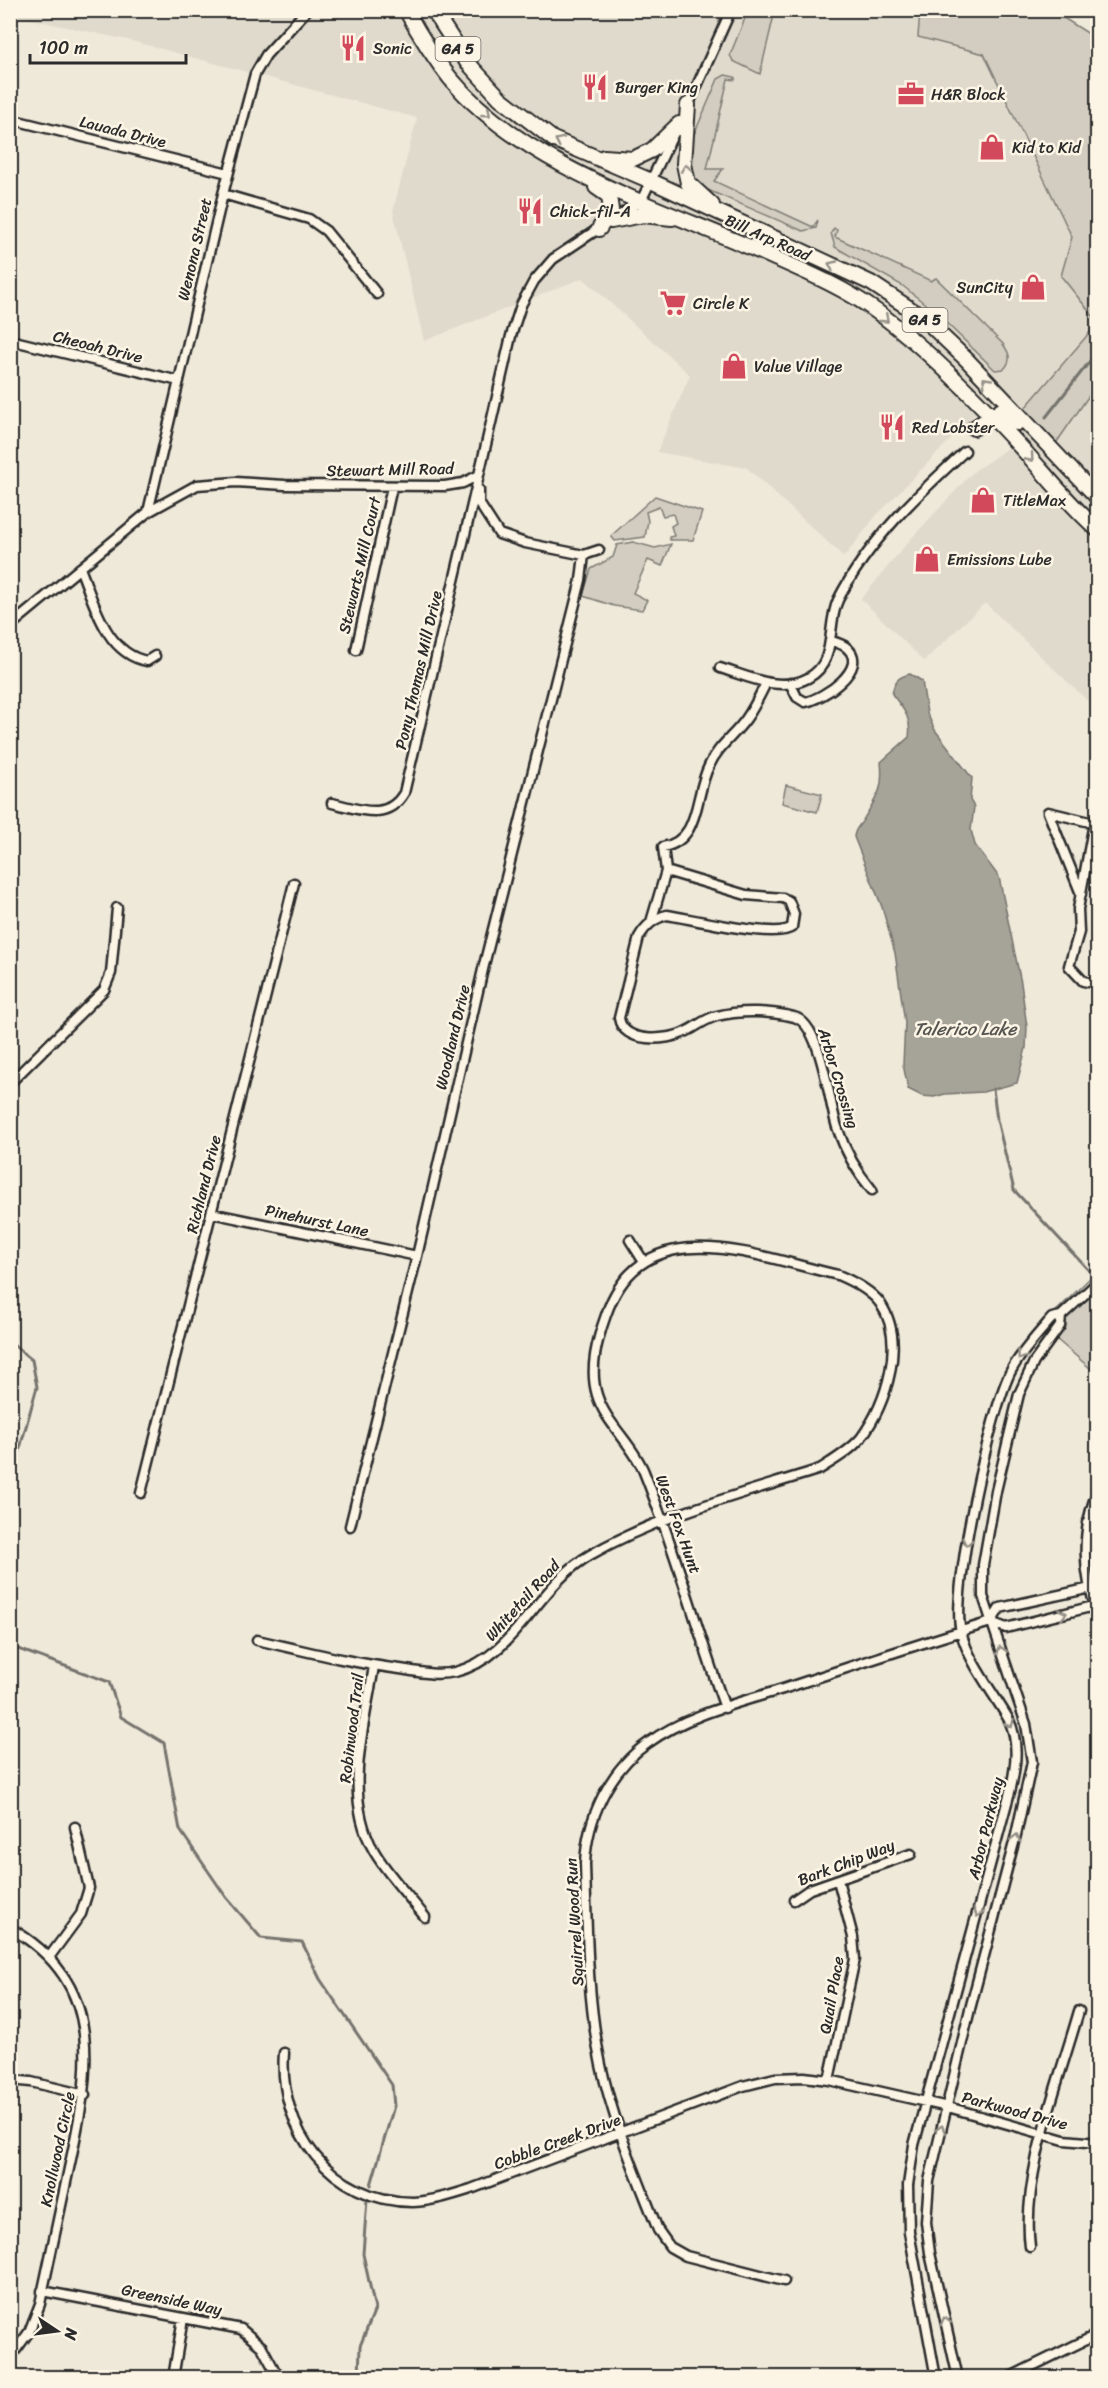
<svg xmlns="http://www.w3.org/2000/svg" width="1108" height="2388" viewBox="0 0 1108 2388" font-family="Sriracha,sans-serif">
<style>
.built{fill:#e0dacc}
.green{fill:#d2cdc0;stroke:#7e7c76;stroke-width:1.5}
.water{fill:#a6a399;stroke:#75736d;stroke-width:1.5}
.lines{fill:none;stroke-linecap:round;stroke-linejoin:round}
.stream{stroke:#75736d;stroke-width:3}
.minor-casing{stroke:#2b2b2b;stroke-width:13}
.primary-casing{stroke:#2b2b2b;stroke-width:18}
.minor{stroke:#fcf5e5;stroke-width:8}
.primary{stroke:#fcf5e5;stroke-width:14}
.oneway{stroke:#949088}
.labels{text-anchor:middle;stroke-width:5;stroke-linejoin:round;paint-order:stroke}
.shield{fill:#fcf5e5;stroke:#6a6863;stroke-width:1.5}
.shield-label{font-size:15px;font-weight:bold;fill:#2b2b2b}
.poi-label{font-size:16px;fill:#2b2b2b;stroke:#fcf5e5;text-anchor:start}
.street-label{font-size:16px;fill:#2b2b2b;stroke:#fcf5e5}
.water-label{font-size:18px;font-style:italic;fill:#565552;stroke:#fcf5e5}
</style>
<rect width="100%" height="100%" fill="#efe9da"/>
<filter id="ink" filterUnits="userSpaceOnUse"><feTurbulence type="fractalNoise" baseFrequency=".0167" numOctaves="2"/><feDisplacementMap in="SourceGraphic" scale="12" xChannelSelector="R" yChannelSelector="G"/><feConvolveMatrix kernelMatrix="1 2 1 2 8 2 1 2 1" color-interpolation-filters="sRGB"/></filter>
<g filter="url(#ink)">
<path class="built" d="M 11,10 L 920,11 L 919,37 L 984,54 L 1072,237 L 1061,276 L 1097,321 L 1052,449 L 1097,384 L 1097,710 L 985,603 L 924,661 L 861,599 L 909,541 L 973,472 L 1015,443 L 981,408 L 876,516 L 844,557 L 747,468 L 657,452 L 690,375 L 583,278 L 424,341 L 393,211 L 417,118 L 132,41 L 11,15 Z"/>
<path class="green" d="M 1051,10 L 1097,39 L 1097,321 L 1061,276 L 1072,237 L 984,54 L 918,37 L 920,11 Z
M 748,11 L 775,11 L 760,74 L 733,61 L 730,55 Z
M 725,75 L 735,77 L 735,80 L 728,79 L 707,169 L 723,169 L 714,181 L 813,227 L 818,220 L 816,228 L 803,231 L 701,187 C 691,175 685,162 689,146 L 718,79 Z
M 834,228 L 837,230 L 835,237 L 931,281 L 936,278 L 1003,344 C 1010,354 1012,360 1004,369 L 995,370 L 935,312 L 903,286 L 835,247 L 831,233 Z
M 1097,324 L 1097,384 L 1052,449 L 1019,415 Z
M 655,496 L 702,512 L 693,540 L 670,540 L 669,537 L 674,536 L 671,526 L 676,523 L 673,514 L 663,516 L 659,507 L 646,512 L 648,521 L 645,537 L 615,541 L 611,536 Z
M 633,542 L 655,548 L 671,544 L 662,566 L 648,560 L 633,593 L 647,600 L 642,610 L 614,606 L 583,596 L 591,569 L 613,557 L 617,545 Z
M 786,785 L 822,794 L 817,812 L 782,803 Z
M 1097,1271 L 1097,1374 L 1041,1326 Z"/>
<path class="water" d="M 910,674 L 922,681 L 927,713 L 935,730 L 972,778 L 970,800 L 974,807 L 971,830 L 975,845 L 999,877 L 1021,983 L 1027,1027 L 1026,1048 L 1017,1083 L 983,1092 L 945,1094 L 934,1097 L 922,1096 L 908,1089 L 903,1064 L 905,1023 L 895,953 L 882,907 L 854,837 C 855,828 859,827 863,820 C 877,796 884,791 881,762 L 909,737 C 912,717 903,709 892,694 C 894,681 898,677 910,674 Z"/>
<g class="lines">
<path class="stream" d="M 1046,417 L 1098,351
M 993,1089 L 997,1120 L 1014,1190 L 1093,1275
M 10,1342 L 32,1360 L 37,1387 L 10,1484
M 10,1646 L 109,1682 L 121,1717 L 164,1743 L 180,1830 L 226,1897 L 261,1938 L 302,1942 L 320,1979 L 392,2085 L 394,2106 L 371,2185
M 359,2378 L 360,2346 L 375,2309 L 363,2254 L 367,2199"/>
<g class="minor-casing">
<path id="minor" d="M 687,108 L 731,10
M 10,119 L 228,173
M 223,194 L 309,219 L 326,231 L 377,294
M 617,217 L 641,201 L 674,133
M 10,340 L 179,381
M 479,490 L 479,503 L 499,534 L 525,543 L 584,555 L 599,550
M 148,512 L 223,194 L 255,74 L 266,55 L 307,10
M 80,568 C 94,603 106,654 147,661 L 155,656
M 10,626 L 148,512 L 197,485 L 236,482 L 285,485 L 445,486 L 463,483 L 479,475 L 511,336 L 521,305 L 534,281 L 553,259 L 601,227
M 356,650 L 392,487
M 720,668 C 747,676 780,693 808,678 C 838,662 826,626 838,600 C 868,541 917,495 965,451
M 766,683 C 760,695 754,708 746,719 C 734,736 718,746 709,766 C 694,796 701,840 663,847 L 666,871 L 746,895 L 783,898 L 789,901 L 794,914 L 792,927 C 778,940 689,918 667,915 C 654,918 646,925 639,937 L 619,1018 C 623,1044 667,1041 685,1032 C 697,1027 704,1019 717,1016 C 740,1010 771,1011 794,1017 C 821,1023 829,1103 837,1127 C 845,1151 856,1171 872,1190
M 790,683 L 797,697 L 805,702 C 823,699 870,668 847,648 C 843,644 836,643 830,640
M 332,803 C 359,809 387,822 404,793 L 479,475
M 1081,894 L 1048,812 L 1094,823 L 1078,909 L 1079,932 L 1069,966 L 1083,981 L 1098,984
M 651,922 L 666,871
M 10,1083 L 104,990 L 111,973 L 117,908
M 211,1213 L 417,1256
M 630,1240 L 644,1262
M 1098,1490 C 1081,1529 1082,1574 1098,1613
M 141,1493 L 294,883
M 1087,1523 L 1098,1533
M 350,1526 L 417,1256 L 484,965 L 581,580 L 584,555
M 991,1622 L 1006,1628 L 1094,1606
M 257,1640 C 305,1651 352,1663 400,1669 C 419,1672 436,1676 455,1672 C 516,1657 537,1585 590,1555 C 661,1514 743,1494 820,1469 C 834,1460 850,1451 861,1438 C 886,1404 907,1342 880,1303 C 871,1291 852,1281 838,1275 C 757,1257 643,1207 606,1315 C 597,1340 589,1369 597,1395 C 606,1424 633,1444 644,1472 C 675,1549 697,1630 725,1708
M 374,1666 C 365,1725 342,1795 374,1851 C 388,1875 408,1895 425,1917
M 794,1900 L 810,1889 L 911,1854
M 10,1928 C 111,1985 88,2080 68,2173 C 59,2217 49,2260 40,2304 L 29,2332 L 10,2358
M 50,1956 L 81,1914 L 89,1888 L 75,1827
M 284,2053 C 278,2129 331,2202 413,2202 C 433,2201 452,2195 471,2189 L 743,2086 L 775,2078 L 804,2077 L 829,2080 L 948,2107 L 1064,2140 L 1098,2143
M 10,2080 L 31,2082 L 85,2095
M 829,2080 L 855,1959 L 853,1937 L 838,1880
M 1030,2247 C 1021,2175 1059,2082 1079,2011
M 784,2281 L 686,2256 L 670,2247 L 658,2230 C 637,2176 613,2122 601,2065 C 587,2000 587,1930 585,1864 C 587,1818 609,1770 648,1743 C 686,1715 738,1703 783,1689 C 852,1666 921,1643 991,1622 L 1000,1608 L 1091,1588
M 42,2291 L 241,2329 L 262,2347 L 275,2371
M 173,2378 L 183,2318
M 270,2378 L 275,2371 L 285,2378
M 936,2378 L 909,2232 L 908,2185 L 914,2145 L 1011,1788 C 1016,1765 1019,1742 1009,1720 C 993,1692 969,1663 961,1632 C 950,1592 991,1406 1012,1369 C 1023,1350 1038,1334 1052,1318 L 1061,1316 L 1098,1282
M 958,2378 L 930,2253 L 926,2222 L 929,2181 L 970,2009 L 1016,1835 L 1032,1762 L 1026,1724 L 983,1596 L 983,1565 L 996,1491 L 1019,1394 L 1034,1362 L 1060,1326 L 1061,1316
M 1008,2378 L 1098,2334"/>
</g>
<g class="primary-casing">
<path id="primary" d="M 406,10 C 419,34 433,57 450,78 C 525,168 663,208 768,255 C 804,271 843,287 876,311 C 926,347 985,408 1027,454 C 1051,481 1071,506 1098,530
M 433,10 L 467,62 L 500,98 L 553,139 L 651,181 L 871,283 L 921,316 L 967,360 L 1098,498
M 688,105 L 684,164 L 688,183 L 712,205
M 604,157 L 633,159 L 652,150 L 679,124
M 596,187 L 609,196 L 611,210 L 599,229
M 611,221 L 643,215 L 672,218
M 974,428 L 1000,411 L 1017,423"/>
</g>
<use href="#minor" class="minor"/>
<use href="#primary" class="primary"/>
</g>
<defs><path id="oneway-chevron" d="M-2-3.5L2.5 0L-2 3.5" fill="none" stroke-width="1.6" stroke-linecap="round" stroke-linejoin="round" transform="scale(1.5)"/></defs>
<g class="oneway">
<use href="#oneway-chevron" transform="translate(487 113) rotate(41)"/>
<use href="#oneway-chevron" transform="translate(559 141) rotate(-154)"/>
<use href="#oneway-chevron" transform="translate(686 168) rotate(-98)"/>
<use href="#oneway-chevron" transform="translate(832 265) rotate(-155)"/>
<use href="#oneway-chevron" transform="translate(885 319) rotate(41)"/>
<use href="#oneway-chevron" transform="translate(986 381) rotate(-134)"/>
<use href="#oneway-chevron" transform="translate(1030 458) rotate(49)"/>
<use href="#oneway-chevron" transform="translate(1021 1356) rotate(125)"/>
<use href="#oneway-chevron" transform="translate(967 1542) rotate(101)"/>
<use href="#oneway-chevron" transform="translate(1063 1614) rotate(-14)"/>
<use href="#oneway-chevron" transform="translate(1001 1650) rotate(-107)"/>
<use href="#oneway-chevron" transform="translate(1010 1724) rotate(66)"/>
<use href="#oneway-chevron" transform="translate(1016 1838) rotate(-76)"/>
<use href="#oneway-chevron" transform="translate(978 1913) rotate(106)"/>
<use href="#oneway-chevron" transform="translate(941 2129) rotate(-74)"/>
<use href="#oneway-chevron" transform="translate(945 2321) rotate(-105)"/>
</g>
</g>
<defs>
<g id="restaurant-bare" transform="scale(2.07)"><path d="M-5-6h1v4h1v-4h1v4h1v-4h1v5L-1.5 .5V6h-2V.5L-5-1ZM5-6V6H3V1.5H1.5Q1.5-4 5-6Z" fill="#d1495b" stroke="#fcf5e5" stroke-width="2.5" paint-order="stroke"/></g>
<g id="office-bare" transform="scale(2.07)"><path d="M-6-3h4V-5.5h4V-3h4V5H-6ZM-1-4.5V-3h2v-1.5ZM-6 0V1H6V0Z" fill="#d1495b" stroke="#fcf5e5" stroke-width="2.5" paint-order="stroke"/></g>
<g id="shop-bare" transform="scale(2.07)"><path d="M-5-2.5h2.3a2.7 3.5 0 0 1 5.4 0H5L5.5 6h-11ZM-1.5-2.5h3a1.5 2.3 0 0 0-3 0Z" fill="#d1495b" stroke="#fcf5e5" stroke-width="2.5" paint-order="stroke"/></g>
<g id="supermarket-bare" transform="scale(2.07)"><path d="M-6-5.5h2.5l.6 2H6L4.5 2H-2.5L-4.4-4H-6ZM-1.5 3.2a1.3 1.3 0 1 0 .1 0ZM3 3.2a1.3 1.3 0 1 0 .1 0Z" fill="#d1495b" stroke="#fcf5e5" stroke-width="2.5" paint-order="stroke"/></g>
</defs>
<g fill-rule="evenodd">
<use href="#restaurant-bare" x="353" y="48"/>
<use href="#restaurant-bare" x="595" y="87"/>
<use href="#office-bare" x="911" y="94"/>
<use href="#shop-bare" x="992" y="147"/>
<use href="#restaurant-bare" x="530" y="211"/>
<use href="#shop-bare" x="1033" y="287"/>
<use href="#supermarket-bare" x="673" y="303"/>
<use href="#shop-bare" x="734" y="366"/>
<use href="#restaurant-bare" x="892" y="427"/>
<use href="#shop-bare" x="983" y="500"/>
<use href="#shop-bare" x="927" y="559"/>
</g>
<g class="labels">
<g class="shield">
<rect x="435.5" y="37" width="45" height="24" rx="4.5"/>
<rect x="902.5" y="308" width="45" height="24" rx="4.5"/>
</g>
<g class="shield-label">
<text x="458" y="54">GA 5</text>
<text x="925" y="325">GA 5</text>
</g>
<g class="poi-label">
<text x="373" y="54">Sonic</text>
<text x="615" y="93">Burger King</text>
<text x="931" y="100">H&amp;R Block</text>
<text x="1012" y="153">Kid to Kid</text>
<text x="550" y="217">Chick-fil-A</text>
<text x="1013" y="293" text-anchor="end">SunCity</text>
<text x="693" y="309">Circle K</text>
<text x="754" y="372">Value Village</text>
<text x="912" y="433">Red Lobster</text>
<text x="1003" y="506">TitleMax</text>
<text x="947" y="565">Emissions Lube</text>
</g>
<g class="street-label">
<text transform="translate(123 131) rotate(14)" y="6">Lauada Drive</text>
<text transform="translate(768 237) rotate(24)" y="6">Bill Arp Road</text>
<text transform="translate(194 249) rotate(-77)" y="6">Wenona Street</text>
<text transform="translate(98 346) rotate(14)" y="6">Cheoah Drive</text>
<text transform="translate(390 469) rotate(-1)" y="6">Stewart Mill Road</text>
<text transform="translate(359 565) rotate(-77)" y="6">Stewarts Mill Court</text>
<text transform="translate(418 670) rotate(-77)" y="6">Pony Thomas Mill Drive</text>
<text transform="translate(452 1037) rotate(-77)" y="6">Woodland Drive</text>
<text transform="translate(839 1078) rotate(73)" y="6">Arbor Crossing</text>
<text transform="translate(203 1184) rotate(-76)" y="6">Richland Drive</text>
<text transform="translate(317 1220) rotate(12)" y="6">Pinehurst Lane</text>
<text transform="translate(679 1524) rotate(70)" y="6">West Fox Hunt</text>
<text transform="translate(522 1600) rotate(-48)" y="6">Whitetail Road</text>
<text transform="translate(351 1728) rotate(-83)" y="6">Robinwood Trail</text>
<text transform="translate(985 1828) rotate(-76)" y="6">Arbor Parkway</text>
<text transform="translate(846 1862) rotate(-21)" y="6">Bark Chip Way</text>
<text transform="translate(574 1922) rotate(-93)" y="6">Squirrel Wood Run</text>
<text transform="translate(831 1995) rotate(-80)" y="6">Quail Place</text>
<text transform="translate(1015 2110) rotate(15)" y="6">Parkwood Drive</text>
<text transform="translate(557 2141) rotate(-20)" y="6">Cobble Creek Drive</text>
<text transform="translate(57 2149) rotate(-78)" y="6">Knollwood Circle</text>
<text transform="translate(172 2299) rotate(12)" y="6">Greenside Way</text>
</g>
<g class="water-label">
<text x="965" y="1035">Talerico Lake</text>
</g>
</g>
<rect width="1108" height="2388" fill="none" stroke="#fcf5e5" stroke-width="36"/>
<rect x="18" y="18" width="1072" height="2352" fill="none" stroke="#2b2b2b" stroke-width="2" filter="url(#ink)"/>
<g transform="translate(57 2331) rotate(103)" stroke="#fcf5e5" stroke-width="4.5" paint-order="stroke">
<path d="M0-4.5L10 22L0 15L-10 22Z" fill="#2b2b2b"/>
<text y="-9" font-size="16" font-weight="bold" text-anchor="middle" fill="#2b2b2b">N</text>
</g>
<path d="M30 54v9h156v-9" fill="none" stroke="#2b2b2b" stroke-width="3"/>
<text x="39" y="54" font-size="18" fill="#2b2b2b" stroke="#fcf5e5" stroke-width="4.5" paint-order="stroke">100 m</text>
</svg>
